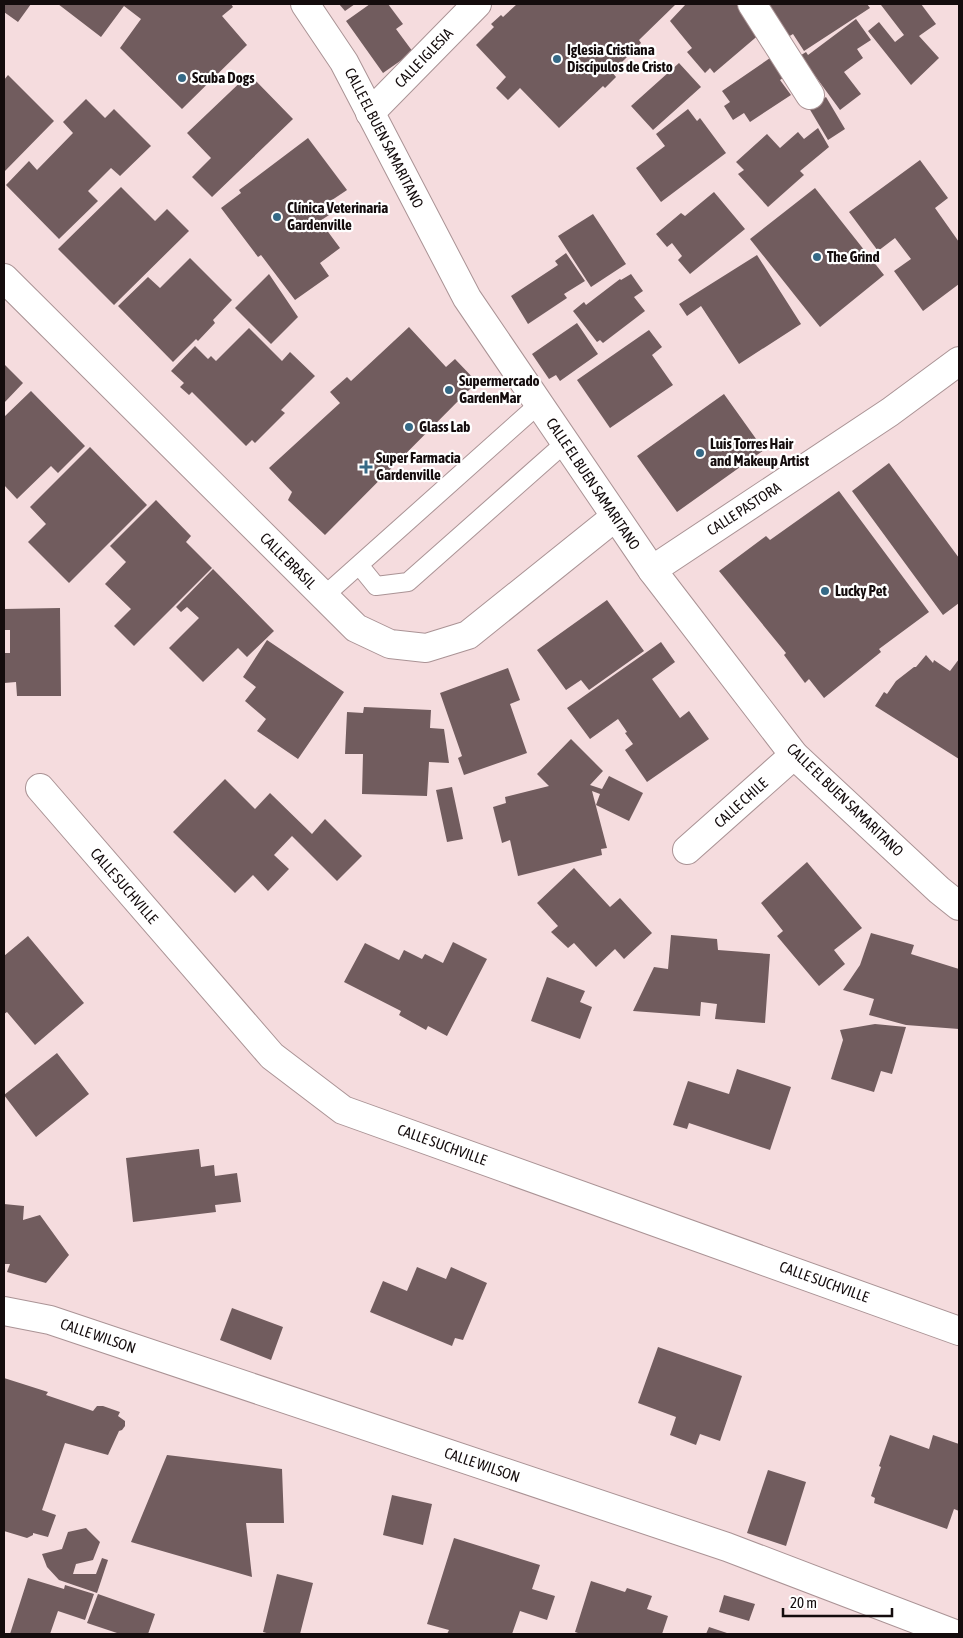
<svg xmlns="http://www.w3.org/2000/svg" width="963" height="1638" viewBox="0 0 963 1638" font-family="'Asap Condensed',sans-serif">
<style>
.building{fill:#715c5e}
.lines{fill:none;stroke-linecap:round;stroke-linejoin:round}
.service-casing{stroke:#aa9395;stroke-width:20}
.minor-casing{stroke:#aa9395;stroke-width:30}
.tertiary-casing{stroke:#aa9395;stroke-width:30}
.service{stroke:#fff;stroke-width:18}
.minor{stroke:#fff;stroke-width:28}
.tertiary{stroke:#fff;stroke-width:28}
.poi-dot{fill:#356986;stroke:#fff;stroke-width:2}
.labels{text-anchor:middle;stroke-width:4.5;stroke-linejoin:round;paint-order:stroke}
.poi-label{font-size:15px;font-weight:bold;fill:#140c0d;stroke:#fff;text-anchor:start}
.street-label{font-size:15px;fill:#140c0d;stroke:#fff}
</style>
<rect width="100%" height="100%" fill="#f5dcde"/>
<path class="building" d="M 4,4 L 31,4 L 18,22 L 4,12 Z
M 58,4 L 231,4 L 233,7 L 222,16 L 247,45 L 182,109 L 120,48 L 141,19 L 124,6 L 101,37 Z
M 339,4 L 355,4 L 345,11 Z
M 370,4 L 388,4 L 403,24 L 396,29 L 413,52 L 383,73 L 346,21 Z
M 517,4 L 676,4 L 639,40 L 641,43 L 612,72 L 616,77 L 605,88 L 603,86 L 559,128 L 520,88 L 508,100 L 496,88 L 506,77 L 476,45 L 494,27 L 491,24 L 501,15 L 503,17 Z
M 686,4 L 736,4 L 761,33 L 714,73 L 710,68 L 705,73 L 687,52 L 692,48 L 670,21 Z
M 771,4 L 867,4 L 870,8 L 804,51 L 793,34 L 788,37 L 768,6 Z
M 883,4 L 921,4 L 936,24 L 919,36 L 939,58 L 911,85 L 868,31 L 879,22 L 895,42 L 904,35 L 881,5 Z
M 856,19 L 871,40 L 857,49 L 863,58 L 844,72 L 861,94 L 840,110 L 813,73 L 811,74 L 798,57 L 806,52 L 808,55 Z
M 770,58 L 783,78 L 780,80 L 791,95 L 750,122 L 744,113 L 733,120 L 724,106 L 730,102 L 722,91 Z
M 679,63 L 701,87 L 653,130 L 631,106 Z
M 249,74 L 293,119 L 212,197 L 192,177 L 211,158 L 187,133 Z
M 8,75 L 54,121 L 4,172 L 4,80 Z
M 826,97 L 845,129 L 828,140 L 809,108 Z
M 86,99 L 105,118 L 114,109 L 151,146 L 120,176 L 111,168 L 88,191 L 98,201 L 59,239 L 6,185 L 29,161 L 37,170 L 73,133 L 63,122 Z
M 688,109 L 697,121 L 700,118 L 726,153 L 661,202 L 636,168 L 665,146 L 656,134 Z
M 818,128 L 829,147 L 800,171 L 804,175 L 768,207 L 738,174 L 744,170 L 736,162 L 767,134 L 780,148 L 798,132 L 804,139 Z
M 308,138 L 347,190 L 326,204 L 332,213 L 320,221 L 340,248 L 320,263 L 329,276 L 295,300 L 261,255 L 258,257 L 221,208 L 241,193 L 239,190 Z
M 920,160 L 948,198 L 935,208 L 959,242 L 959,284 L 923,311 L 894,271 L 911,259 L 895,238 L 878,251 L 849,212 Z
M 121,187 L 155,221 L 167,209 L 189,231 L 114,305 L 58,249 Z
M 815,188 L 884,275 L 820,327 L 750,239 Z
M 714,192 L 745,229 L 690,274 L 678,260 L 682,256 L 672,243 L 667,247 L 656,234 L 681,213 L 685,216 Z
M 593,214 L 626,264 L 591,287 L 558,236 Z
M 566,253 L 585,281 L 564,294 L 567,298 L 528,324 L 511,296 L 558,265 L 555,261 Z
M 757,255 L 801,324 L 739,364 L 701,306 L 687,316 L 679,304 Z
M 190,258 L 232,300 L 213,320 L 215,323 L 198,341 L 196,339 L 173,362 L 118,306 L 148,277 L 160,288 Z
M 269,274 L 298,317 L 271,344 L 235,308 Z
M 631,274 L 643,291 L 634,297 L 645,311 L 603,343 L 600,340 L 597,342 L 573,311 L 584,302 L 586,305 L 620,279 L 621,280 Z
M 577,323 L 598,354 L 560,381 L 556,375 L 549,379 L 532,354 Z
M 409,327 L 446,367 L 455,359 L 477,382 L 325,535 L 288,500 L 292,492 L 269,468 L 340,403 L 330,392 L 347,377 L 351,381 Z
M 249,328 L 282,361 L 290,352 L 315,376 L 281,410 L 285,413 L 255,443 L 252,440 L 246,446 L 192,392 L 189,395 L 180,387 L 184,383 L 171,371 L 195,346 L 208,359 L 211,356 L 216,361 Z
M 649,330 L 662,347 L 652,355 L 673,385 L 610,428 L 577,380 Z
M 4,364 L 23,383 L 4,403 Z
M 31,391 L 85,446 L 58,473 L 51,466 L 17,499 L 4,485 L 4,417 Z
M 724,394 L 764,450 L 677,512 L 637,456 Z
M 90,447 L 147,505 L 69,583 L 28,542 L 46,524 L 30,507 Z
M 889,463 L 959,558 L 959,603 L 943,615 L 852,491 Z
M 839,491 L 929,612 L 879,649 L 881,652 L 824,698 L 809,679 L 805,683 L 784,655 L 786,653 L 719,571 L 766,536 L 770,540 Z
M 156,500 L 191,536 L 186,542 L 212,568 L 134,646 L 114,626 L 131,609 L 105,584 L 126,562 L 110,546 Z
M 213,569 L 274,631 L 247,657 L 238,648 L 203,682 L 169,648 L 199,618 L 187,607 L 181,612 L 176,607 Z
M 607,600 L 644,651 L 589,690 L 581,680 L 566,690 L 537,650 Z
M 60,608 L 61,696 L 17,696 L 16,682 L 4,683 L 4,653 L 10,653 L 10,630 L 4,630 L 4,609 Z
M 267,640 L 344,692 L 298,759 L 257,731 L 266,719 L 245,701 L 256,687 L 243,677 Z
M 661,642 L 675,662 L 652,679 L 680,718 L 689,711 L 709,739 L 647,782 L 625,750 L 633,744 L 625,733 L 627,732 L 618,719 L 590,739 L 567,708 Z
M 926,655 L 933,663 L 934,660 L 950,671 L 959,659 L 959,759 L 875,706 L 884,692 L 887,694 L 896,681 L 914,667 L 916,667 Z
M 508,668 L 520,700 L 510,704 L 527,753 L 464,775 L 458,758 L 462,756 L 440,693 Z
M 364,707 L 431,710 L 430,728 L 444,729 L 449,763 L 429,762 L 427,796 L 362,794 L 363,754 L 345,754 L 347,712 L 363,713 Z
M 571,739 L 603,771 L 590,785 L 602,789 L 609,776 L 643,793 L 629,821 L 596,805 L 600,794 L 592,791 L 607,848 L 601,849 L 602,855 L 518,876 L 510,840 L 502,843 L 493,807 L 506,803 L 505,797 L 549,786 L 537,774 Z
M 225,779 L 255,809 L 270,793 L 312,834 L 325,819 L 362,856 L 337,881 L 292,836 L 274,855 L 289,869 L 268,891 L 253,875 L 235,893 L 173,832 Z
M 452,787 L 463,839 L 447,842 L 436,790 Z
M 807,862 L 862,928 L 834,950 L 845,964 L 819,986 L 777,936 L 783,931 L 761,903 Z
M 574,868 L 610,907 L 620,898 L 652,933 L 624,959 L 615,949 L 596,967 L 574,943 L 568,948 L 551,932 L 558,926 L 537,903 Z
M 871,933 L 914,945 L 911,954 L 959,969 L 959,1029 L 906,1025 L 869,1015 L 874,999 L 843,990 L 860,965 Z
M 671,935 L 717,939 L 718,950 L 770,954 L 765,1023 L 715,1019 L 717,1004 L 701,1002 L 700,1016 L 633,1011 L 654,967 L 668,969 Z
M 28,936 L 84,1003 L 35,1045 L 7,1012 L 4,1014 L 4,956 Z
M 453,942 L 487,959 L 447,1036 L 428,1026 L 426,1030 L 399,1015 L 401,1011 L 344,982 L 365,943 L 399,960 L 404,950 L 422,959 L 425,954 L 443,963 Z
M 547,977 L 585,991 L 580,1002 L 592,1007 L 580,1039 L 531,1021 Z
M 875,1024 L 906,1027 L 892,1074 L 881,1071 L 874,1092 L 831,1079 L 843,1040 L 840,1030 Z
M 57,1053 L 89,1094 L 36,1137 L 4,1095 Z
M 737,1069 L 791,1087 L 770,1150 L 689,1123 L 687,1129 L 673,1125 L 688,1081 L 729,1094 Z
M 199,1149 L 201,1167 L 214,1165 L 215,1176 L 237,1173 L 241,1202 L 215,1205 L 216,1212 L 133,1222 L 126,1158 Z
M 4,1204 L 24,1206 L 23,1220 L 40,1215 L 69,1255 L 46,1283 L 7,1272 L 10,1264 L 4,1264 Z
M 417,1267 L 446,1279 L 451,1267 L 487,1283 L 463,1340 L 455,1338 L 452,1346 L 370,1312 L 383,1281 L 407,1291 Z
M 232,1308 L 283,1327 L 271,1360 L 220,1340 Z
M 658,1347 L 742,1376 L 720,1441 L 700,1434 L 696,1445 L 670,1435 L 676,1417 L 638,1403 Z
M 4,1378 L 48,1392 L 46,1395 L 93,1411 L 97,1406 L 103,1406 L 120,1412 L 118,1416 L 125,1421 L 125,1426 L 122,1430 L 119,1431 L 108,1455 L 65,1443 L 42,1510 L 56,1515 L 48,1537 L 33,1533 L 33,1535 L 27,1538 L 4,1531 L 5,1523 L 4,1522 Z
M 890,1435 L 929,1449 L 933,1435 L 959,1444 L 959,1511 L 954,1509 L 947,1529 L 874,1503 L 875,1498 L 871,1496 L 881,1467 L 879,1466 Z
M 167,1455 L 282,1469 L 284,1523 L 246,1523 L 252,1577 L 131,1542 Z
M 768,1470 L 806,1482 L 786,1546 L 747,1533 Z
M 392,1495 L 432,1504 L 423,1545 L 383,1535 Z
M 86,1528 L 100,1542 L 93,1560 L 76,1564 L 73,1574 L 96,1574 L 102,1558 L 108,1560 L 97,1593 L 59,1580 L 47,1567 L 42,1554 L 62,1549 L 68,1532 Z
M 454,1538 L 540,1565 L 532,1589 L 555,1596 L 547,1620 L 520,1611 L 512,1634 L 447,1634 L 449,1630 L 427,1624 Z
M 277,1574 L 313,1583 L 300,1634 L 270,1634 L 263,1632 Z
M 28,1578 L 64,1589 L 65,1585 L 94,1594 L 85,1620 L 58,1611 L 50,1634 L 10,1634 Z
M 591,1581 L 625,1592 L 627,1588 L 652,1596 L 647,1609 L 668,1616 L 662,1634 L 581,1634 L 575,1632 Z
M 98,1594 L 155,1614 L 148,1634 L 120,1634 L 87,1623 Z
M 724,1595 L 755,1604 L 749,1621 L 719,1612 Z
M 709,1627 L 730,1634 L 706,1634 Z"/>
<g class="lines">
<g class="service-casing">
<path id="service" d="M 359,565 L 376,586 L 408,582 L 565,443
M 324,596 L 539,404"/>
</g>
<g class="minor-casing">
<path id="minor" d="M 752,4 L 810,95
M 370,113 L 477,4
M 4,278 L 356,628 L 390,644 L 426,648 L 468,635 L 615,517
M 652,570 L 890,412 L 959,361
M 40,788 L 272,1056 L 343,1110 L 959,1331
M 687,850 L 794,755
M 4,1311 L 50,1320 L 727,1547 L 955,1634"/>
</g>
<g class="tertiary-casing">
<path id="tertiary" d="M 305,4 L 344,62 L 467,298 L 652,570 L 794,755 L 939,890 L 959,906"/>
</g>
<use href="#service" class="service"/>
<use href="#minor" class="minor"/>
<use href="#tertiary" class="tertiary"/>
</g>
<g class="poi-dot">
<circle cx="557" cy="59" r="5"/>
<circle cx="182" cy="78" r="5"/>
<circle cx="277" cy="217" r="5"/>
<circle cx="817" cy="257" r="5"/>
<circle cx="449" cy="390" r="5"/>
<circle cx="409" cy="427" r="5"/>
<circle cx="700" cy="453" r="5"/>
<path d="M363.5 459.5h5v5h5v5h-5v5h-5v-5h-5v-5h5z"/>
<circle cx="825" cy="591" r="5"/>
</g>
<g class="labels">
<g class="poi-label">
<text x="567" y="55">Iglesia Cristiana<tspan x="567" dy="17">Discípulos de Cristo</tspan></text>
<text x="192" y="83">Scuba Dogs</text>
<text x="287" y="213">Clínica Veterinaria<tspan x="287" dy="17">Gardenville</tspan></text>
<text x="827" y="262">The Grind</text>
<text x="459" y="386">Supermercado<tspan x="459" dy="17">GardenMar</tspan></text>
<text x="419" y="432">Glass Lab</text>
<text x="710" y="449">Luis Torres Hair<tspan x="710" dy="17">and Makeup Artist</tspan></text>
<text x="376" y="463">Super Farmacia<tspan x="376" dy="17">Gardenville</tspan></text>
<text x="835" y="596">Lucky Pet</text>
</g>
<g class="street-label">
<text transform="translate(424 58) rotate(-46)" y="5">CALLE IGLESIA</text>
<text transform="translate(384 138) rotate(63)" y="5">CALLE EL BUEN SAMARITANO</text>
<text transform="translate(593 484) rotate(56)" y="5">CALLE EL BUEN SAMARITANO</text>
<text transform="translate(744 509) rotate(-33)" y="5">CALLE PASTORA</text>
<text transform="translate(288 561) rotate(45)" y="5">CALLE BRASIL</text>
<text transform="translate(845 800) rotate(44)" y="5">CALLE EL BUEN SAMARITANO</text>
<text transform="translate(741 803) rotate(-42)" y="5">CALLE CHILE</text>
<text transform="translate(124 886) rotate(49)" y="5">CALLE SUCHVILLE</text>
<text transform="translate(442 1145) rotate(20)" y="5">CALLE SUCHVILLE</text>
<text transform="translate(824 1282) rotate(20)" y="5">CALLE SUCHVILLE</text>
<text transform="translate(98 1336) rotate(19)" y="5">CALLE WILSON</text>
<text transform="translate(482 1465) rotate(19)" y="5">CALLE WILSON</text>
</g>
</g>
<rect width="963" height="1638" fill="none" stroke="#140c0d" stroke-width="10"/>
<path d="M783 1608v8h109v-8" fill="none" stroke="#140c0d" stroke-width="2.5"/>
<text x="790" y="1608" font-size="15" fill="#140c0d" stroke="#ffffff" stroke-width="4" paint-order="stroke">20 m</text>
</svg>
